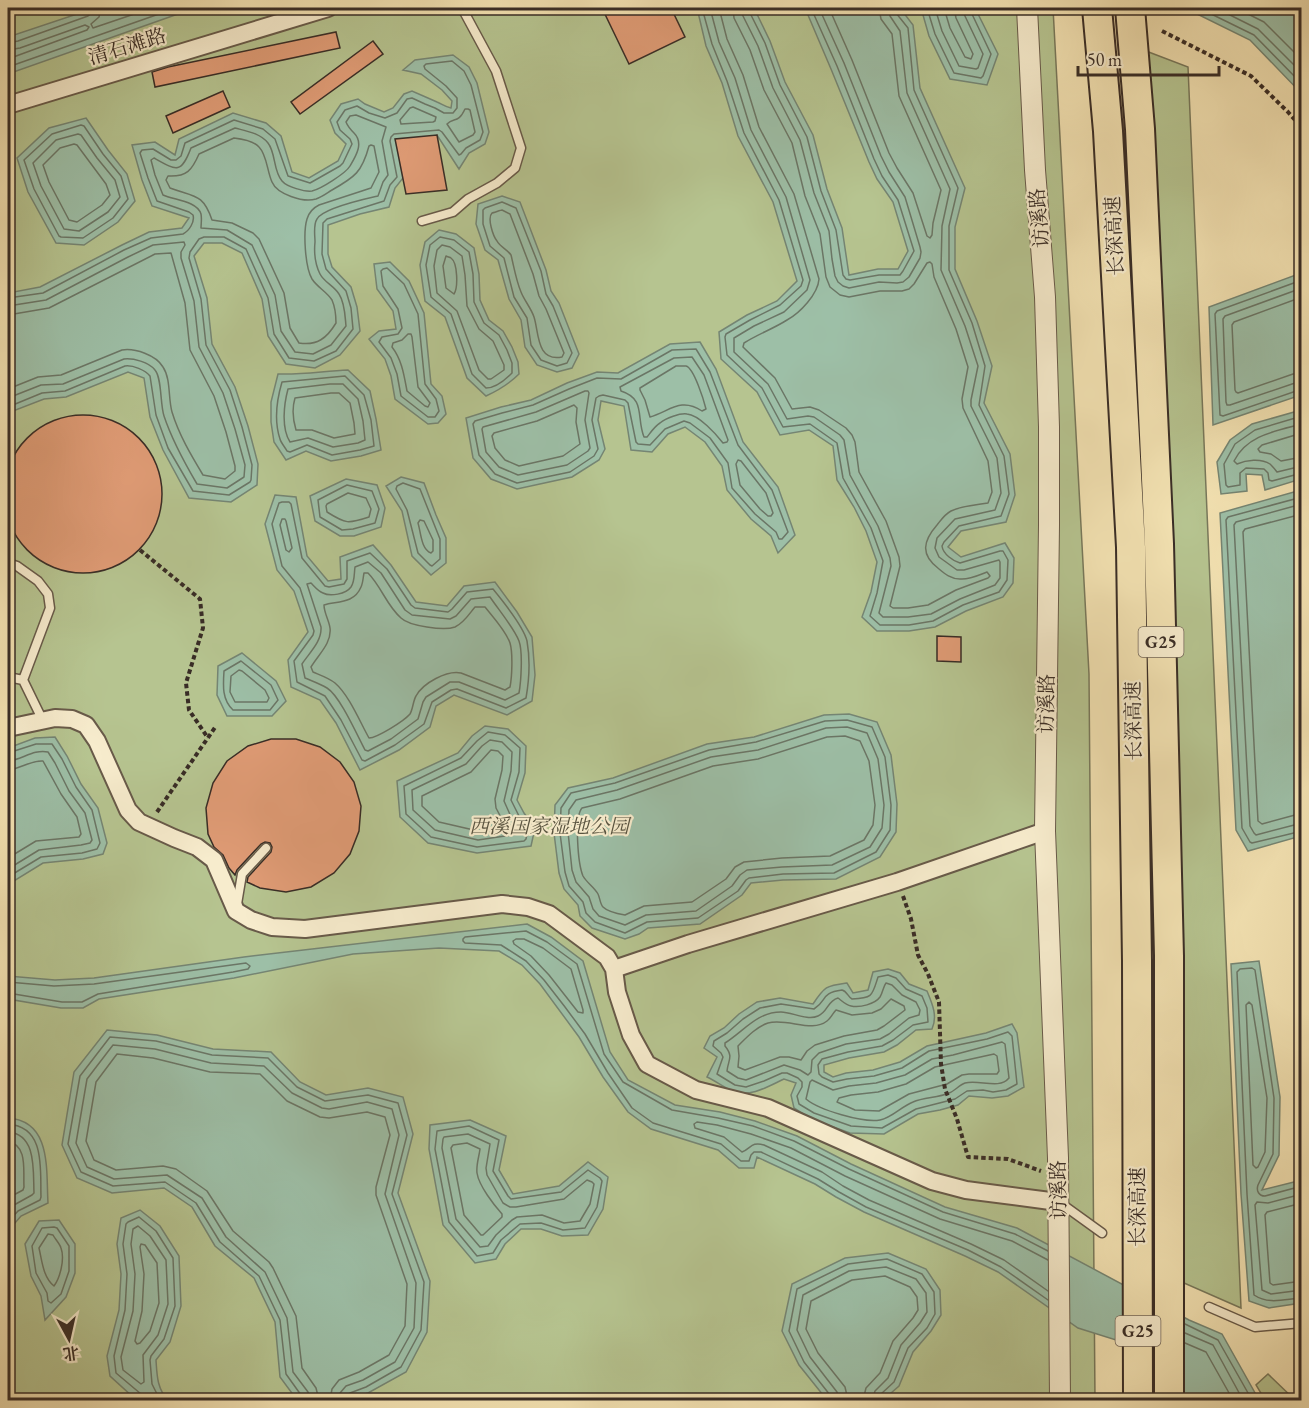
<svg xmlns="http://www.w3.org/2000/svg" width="1309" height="1408" viewBox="0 0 1309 1408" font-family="'EB Garamond','Noto Serif SC',serif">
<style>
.green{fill:#b6c490;stroke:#78785b;stroke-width:1.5}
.water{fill:#9dbfa7;stroke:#758573;stroke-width:1.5}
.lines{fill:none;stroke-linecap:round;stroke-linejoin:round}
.shore{stroke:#6b7666;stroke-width:1.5}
.building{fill:#df9b75;stroke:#392d26;stroke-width:1.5}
.service-casing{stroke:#685a49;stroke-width:11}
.minor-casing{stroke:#685a49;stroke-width:20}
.tertiary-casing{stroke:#685a49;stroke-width:22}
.motorway-casing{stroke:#392d26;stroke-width:32}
.path{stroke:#392d26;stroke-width:4;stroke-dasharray:4.5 3;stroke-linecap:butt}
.service{stroke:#f7eccd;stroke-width:8}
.minor{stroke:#f7eccd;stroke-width:16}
.tertiary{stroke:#f7eccd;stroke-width:20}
.motorway{stroke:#f3e2b2;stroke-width:28}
.labels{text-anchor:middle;stroke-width:4.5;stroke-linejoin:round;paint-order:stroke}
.shield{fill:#f7eccd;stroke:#726658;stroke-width:1.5}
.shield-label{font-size:18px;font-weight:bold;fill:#392d26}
.street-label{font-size:20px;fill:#392d26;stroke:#f7eccd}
.park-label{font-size:20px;font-style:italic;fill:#585340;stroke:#f7eccd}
</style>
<rect width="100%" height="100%" fill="#f3e2b2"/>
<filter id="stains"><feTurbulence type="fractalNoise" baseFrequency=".00333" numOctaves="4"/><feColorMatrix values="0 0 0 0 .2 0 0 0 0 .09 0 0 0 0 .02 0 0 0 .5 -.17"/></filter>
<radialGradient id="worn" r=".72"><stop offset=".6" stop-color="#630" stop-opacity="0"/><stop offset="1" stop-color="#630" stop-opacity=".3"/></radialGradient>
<path class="green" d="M 8,8 L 1053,8 L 1089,674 L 1095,1400 L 8,1400 Z
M 1146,51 L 1188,67 L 1241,1308 L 1184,1283 Z
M 1268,1374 L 1295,1400 L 1265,1400 L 1256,1385 Z"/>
<path class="water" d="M 95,8 L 195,8 L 8,74 L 8,37 Z
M 697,8 L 754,8 L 770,41 L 785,82 L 813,135 L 827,189 L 842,228 L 849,275 L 878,269 L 898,269 L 908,251 L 893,202 L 877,179 L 869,162 L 831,69 L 805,8 L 900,8 L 913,25 L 920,88 L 965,188 L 955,227 L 955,269 L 977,321 L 992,366 L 984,403 L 1010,454 L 1015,495 L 1006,522 L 961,531 L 948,547 L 961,557 L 1005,543 L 1014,558 L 1013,583 L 1003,597 L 966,611 L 935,627 L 909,631 L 877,631 L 862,617 L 871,592 L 877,562 L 866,531 L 854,507 L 837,480 L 833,446 L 809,430 L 780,435 L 757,392 L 721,359 L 719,332 L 747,315 L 777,301 L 797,281 L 773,202 L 738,136 L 722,83 L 706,46 Z
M 921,8 L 975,8 L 998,54 L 987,85 L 950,79 L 929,36 Z
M 1185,8 L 1301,8 L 1301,93 L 1250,40 Z
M 453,55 L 469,67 L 477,83 L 489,132 L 485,144 L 469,153 L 459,169 L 437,135 L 395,188 L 389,207 L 360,214 L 328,225 L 328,254 L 332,267 L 351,287 L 357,307 L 360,331 L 340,355 L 315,368 L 286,364 L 268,336 L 262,299 L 242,253 L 222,243 L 204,243 L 194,256 L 207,298 L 212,344 L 235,387 L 248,426 L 258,464 L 257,485 L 231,502 L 189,498 L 163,450 L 150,417 L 144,378 L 128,372 L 66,397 L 44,399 L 8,413 L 8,293 L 40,287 L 122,245 L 149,232 L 182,228 L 189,218 L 152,206 L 142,180 L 132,145 L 155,142 L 175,155 L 179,139 L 233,113 L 266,123 L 281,136 L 292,172 L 309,178 L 338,161 L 346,144 L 335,133 L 330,120 L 341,104 L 358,99 L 365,104 L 384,112 L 393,108 L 404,94 L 412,91 C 421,95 428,98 437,102 C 442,104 445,107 451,108 L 452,101 L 442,90 L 421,74 L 403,70 L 415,60 Z
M 86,118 L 108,150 L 127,174 L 135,201 L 118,222 L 84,245 L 56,243 L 28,192 L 17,158 L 49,128 Z
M 502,196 L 520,202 L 546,270 L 551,291 L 559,303 L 579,354 L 572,368 L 557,372 L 537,365 L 525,347 L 521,320 L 509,299 L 498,260 L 485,250 L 476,224 L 478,204 Z
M 439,230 L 456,234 L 474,248 L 479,274 L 480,300 L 489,320 L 503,331 L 512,347 L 518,362 L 519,374 C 509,384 499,390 486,396 L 467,378 L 445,317 L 425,301 L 420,265 L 425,242 Z
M 390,262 L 409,281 L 424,313 L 431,384 L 442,396 L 446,414 L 438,423 L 428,424 L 395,399 L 391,376 L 385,359 L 369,339 L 379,331 L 396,329 L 393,311 L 377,289 L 374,264 Z
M 1301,273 L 1301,395 L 1213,425 L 1209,307 Z
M 700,342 L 716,369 L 743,442 L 778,487 L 795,535 L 778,553 L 771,536 L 751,519 L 727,490 L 722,466 L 705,442 L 685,427 L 668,434 L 652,452 L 631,450 L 624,406 L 601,401 L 598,420 L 605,449 L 599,460 L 572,477 L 517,489 L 491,479 L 473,458 L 466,418 L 501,407 L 531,400 L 567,383 L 597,372 L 618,373 L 670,344 Z
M 348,370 L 370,391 L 376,419 L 381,450 L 361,456 L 331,461 L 306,451 L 286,460 L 274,442 L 271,422 L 271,402 L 278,374 C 302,375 324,371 348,370 Z
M 1301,410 L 1301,479 L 1265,490 L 1262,475 L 1246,474 L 1247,491 L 1221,494 L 1217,462 L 1230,440 L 1252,424 Z
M 401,477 L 424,483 L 436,515 L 446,538 L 446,563 L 431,575 L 412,556 L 402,511 L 386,486 Z
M 346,479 L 377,485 L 385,508 L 381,527 L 354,536 L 340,536 L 315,521 L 310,496 Z
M 1301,490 L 1302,721 L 1299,726 L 1302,726 L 1301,836 L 1248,851 L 1236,830 L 1220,513 Z
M 275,495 L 296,497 L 307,556 L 328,581 L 341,579 L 340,557 L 373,545 L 391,565 L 416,602 L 447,606 L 464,586 L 495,582 L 517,612 L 532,637 L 535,675 L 532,701 L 507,715 L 454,695 L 436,706 L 430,727 L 399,750 L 360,770 L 336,723 L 320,700 L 291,687 L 288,660 L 308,632 L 294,591 L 277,570 L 265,524 Z
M 242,653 L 276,681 L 286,701 L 272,716 L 227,716 L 217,695 L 218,666 Z
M 849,714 L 877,722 L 891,755 L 897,804 L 896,832 L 880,857 L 836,879 L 783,880 L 751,883 L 742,895 L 700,924 L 648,928 L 639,934 L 625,939 L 592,928 L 580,916 L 578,905 L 564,889 L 559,873 L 554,833 L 555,805 L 568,788 L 613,778 L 707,744 L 754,737 L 824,715 Z
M 485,726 L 508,729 L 526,746 L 525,773 L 517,800 L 524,813 L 535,828 L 531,846 L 477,853 L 428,843 L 400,817 L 397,781 L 458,753 L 472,736 Z
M 55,737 L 67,756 L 81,784 L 98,808 L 107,843 L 103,854 L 83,859 L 43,863 L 12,882 L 8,886 L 8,748 L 35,738 Z
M 527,924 L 551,937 L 583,961 L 610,1052 L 628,1080 L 675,1105 L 720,1112 L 755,1121 L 797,1136 L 851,1164 L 945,1207 L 1017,1228 L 1189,1320 L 1222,1334 L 1259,1400 L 1141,1400 L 1129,1344 L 1078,1328 L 998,1272 L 965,1256 L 864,1212 L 836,1197 L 815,1184 L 757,1157 L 754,1168 L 739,1168 L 718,1150 L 651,1129 L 628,1112 L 603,1077 L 579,1037 L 540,984 L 522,965 L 499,951 L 439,948 L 353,954 L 234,978 L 99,999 L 83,1008 L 61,1008 L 8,999 L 8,976 L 55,980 L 94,978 L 244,957 Z
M 1259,961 L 1280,1097 L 1279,1155 L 1262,1190 L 1302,1180 L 1301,1303 L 1269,1308 L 1249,1301 L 1241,1194 L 1231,964 Z
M 888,969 L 900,973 L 909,984 L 927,991 C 932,1003 938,1016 932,1029 L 916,1030 L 897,1045 L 884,1052 L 849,1058 L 824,1065 L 824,1072 L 833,1077 L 846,1073 L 873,1070 L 900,1062 L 927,1046 L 986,1033 L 1012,1024 L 1017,1033 L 1024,1087 L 1008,1096 L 992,1098 L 969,1096 L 958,1105 L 940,1110 L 918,1114 L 884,1134 L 850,1133 L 811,1119 L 794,1108 L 791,1095 L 796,1083 L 784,1079 C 769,1086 750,1098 733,1091 C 724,1088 716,1081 707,1077 L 717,1057 L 704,1048 L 710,1036 L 724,1028 L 739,1014 L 757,1002 L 780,998 L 813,1004 C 825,986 826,986 847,983 L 853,993 L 868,990 L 873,972 Z
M 107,1030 L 157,1035 L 213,1049 L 271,1052 L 300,1082 L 326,1095 L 368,1088 L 403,1097 L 413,1134 L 398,1193 L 430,1281 L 427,1332 L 406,1372 L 368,1393 L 344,1400 L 297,1400 L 280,1377 L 275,1322 L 254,1278 L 215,1246 L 192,1207 L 164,1188 L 112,1193 L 77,1178 L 62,1145 L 74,1072 Z
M 8,1118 C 52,1121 46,1170 48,1203 L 21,1216 L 8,1231 Z
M 470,1120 L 506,1136 L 499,1170 L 513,1194 L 559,1186 L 588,1162 L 608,1177 L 603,1209 L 588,1235 L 562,1236 L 541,1229 L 521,1229 L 505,1244 L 496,1259 L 475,1263 L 443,1225 L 429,1149 L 430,1125 Z
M 140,1210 L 160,1226 L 179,1256 L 181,1306 L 170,1342 L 156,1360 C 157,1375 157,1389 168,1400 L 142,1400 L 132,1396 L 110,1376 L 107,1356 L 119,1310 L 121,1274 L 117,1244 L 121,1218 Z
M 59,1220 L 75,1244 L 75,1273 L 66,1297 L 45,1320 L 41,1296 L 31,1276 L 25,1244 L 39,1221 Z
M 888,1253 L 926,1269 L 940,1290 L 941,1315 L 931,1331 L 913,1352 L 899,1386 L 883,1400 L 827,1400 L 799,1365 L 782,1331 L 792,1284 L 845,1258 Z"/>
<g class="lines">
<path class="shore" d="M 101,8 L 99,17 L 91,24 L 93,28 L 152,8
M 702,8 L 712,44 L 727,81 L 744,133 L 779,200 L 803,280 L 801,286 L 780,305 L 750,320 L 726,334 L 725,337 L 727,355 L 762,388 L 783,427 L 810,424 L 837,443 L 843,478 L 871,528 L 883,561 L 877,593 L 870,616 L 880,625 L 909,625 L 933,621 L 963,605 L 999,592 L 1007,580 L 1008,560 L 1003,551 L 1000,551 L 960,563 C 953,561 943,554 942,546 L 944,542 L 959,526 L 1001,516 L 1009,494 L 1004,456 L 979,405 L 985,366 L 972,323 L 949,270 L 949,226 L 958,188 L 914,90 L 908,28 L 896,13 L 896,8
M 710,8 L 719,42 L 735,78 L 751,130 L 786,197 L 810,280 L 807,290 L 784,312 L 754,326 L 734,338 L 734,352 L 768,384 L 787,419 L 808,416 L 814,417 L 840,435 L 844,440 L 850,475 L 878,526 L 890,558 L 891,566 L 879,613 L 883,617 L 908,617 L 931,614 L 960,599 L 995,585 L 1000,578 L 1000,562 L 999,560 L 964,570 L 957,570 L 939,557 L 935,548 L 937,538 L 955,519 L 995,510 L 1001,493 L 997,458 L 971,406 L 971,400 L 978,366 L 965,326 L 941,270 L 942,226 L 950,189 L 907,93 L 900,31 L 890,16 L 888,8
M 719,8 L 727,39 L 743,75 L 759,127 L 794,194 L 819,279 C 818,294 800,313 787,320 C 773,329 758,334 744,343 L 743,347 L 775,378 L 792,409 L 810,407 L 819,410 L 846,428 L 852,435 L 855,442 L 859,472 L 886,521 L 899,557 L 900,566 L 890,606 L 893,608 L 908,608 L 928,605 L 956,590 L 988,578 L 990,576 L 987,572 C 979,575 969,580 960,579 C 951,579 945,574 939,569 C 920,555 923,541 937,525 C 941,520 945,514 951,511 C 961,506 976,505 988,503 L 992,492 L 988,461 L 963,408 L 962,399 L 968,367 L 956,329 L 934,277 L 932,264 L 930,262 L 927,263 L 914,284 L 909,289 L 902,291 L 880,291 L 849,297 L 840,295 L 830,287 L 826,277 L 820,234 L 805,196 L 792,143 L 764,90 L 750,50 L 734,18 L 733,8
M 742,8 L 742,14 L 758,46 L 773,88 L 800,140 L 814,193 L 829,231 L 832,259 L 835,276 L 838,282 L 843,286 L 849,288 L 879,282 L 897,283 L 903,282 L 909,277 L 920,258 L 921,252 L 920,247 L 905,197 L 889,172 L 881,156 L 844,63 L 819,8
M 749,8 L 750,13 L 765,43 L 780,85 L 807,137 L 821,191 L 836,230 L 843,275 L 846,279 L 850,280 L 879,275 L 900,275 L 903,271 L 914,251 L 898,200 L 882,176 L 874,159 L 837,66 L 811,8
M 829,8 L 852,60 L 889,153 L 897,168 L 913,193 L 927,236 L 930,238 L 932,235 L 933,223 L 941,190 L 899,96 L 892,34 L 881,19 L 879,8
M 927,8 L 935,34 L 954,73 L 981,78 L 983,76 L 991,54 L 971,12 L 971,8
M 935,8 L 942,31 L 959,66 L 976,69 L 978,68 L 983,54 L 964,14 L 963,8
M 944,8 L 950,28 L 965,57 L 971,59 L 973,54 L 956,18 L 954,8
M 1199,8 L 1254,35 L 1302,84
M 1216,8 L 1258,29 L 1302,73
M 1236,8 L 1264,22 L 1302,60
M 8,43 L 18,41 L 88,16 L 92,13 L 93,8
M 8,50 L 20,48 L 85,25 L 89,27 L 87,30 L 8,59
M 8,67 L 176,8
M 413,107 L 436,117 L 435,121 L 433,122 L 401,124 L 400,120 L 410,108 Z
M 465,109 L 468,109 L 470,110 L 475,132 L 473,135 L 459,142 L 447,124 C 454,117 458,124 465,109 Z
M 356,115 L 386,127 L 382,141 L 388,175 L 383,182 L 378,196 C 365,199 323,208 317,219 C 313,225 315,235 315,242 C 314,252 315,264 320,274 C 324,282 334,286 339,294 C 345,303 345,316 346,326 L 331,345 L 313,354 L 295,352 L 281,331 L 275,295 L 252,245 L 227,230 L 201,228 C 201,224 202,219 201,214 C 197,201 174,200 163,195 L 155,175 L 151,160 L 154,158 C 177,171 181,174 191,148 L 235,128 C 246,131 260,133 268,143 C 276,153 273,171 282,181 C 287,187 305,192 312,191 C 321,189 346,173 350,166 C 356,156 364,143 354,133 C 350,129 348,127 346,122 L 350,116 Z
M 81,125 L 84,126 L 103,154 L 121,176 L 128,199 L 113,218 L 83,238 L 61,237 L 59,236 L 34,189 L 24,160 L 52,134 Z
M 78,134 L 81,135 L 97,158 L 115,180 L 120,197 L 108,212 L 79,231 L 64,229 L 41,186 L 33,163 L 56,140 Z
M 234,138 C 242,139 254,141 259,147 C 267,155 267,171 272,182 C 277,194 303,203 316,199 C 322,197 327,193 332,190 C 355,177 362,172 369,146 L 371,145 L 374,146 L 379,172 L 371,188 L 319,205 C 313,208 309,212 307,219 C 303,232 305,267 312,279 C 317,287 327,292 332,300 C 335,307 336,315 336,323 C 327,338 317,346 299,343 L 290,328 L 284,293 L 259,239 L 253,233 L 232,223 L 212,220 C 203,193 194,197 170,188 L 166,180 L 168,176 C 187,177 192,170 199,154 Z
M 74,144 L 77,145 L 106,184 L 110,195 L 102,205 L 77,222 L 69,220 L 49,182 L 43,165 L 60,148 Z
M 502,202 L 516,208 L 541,271 L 546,294 L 553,306 L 572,353 L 567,363 L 557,366 L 541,360 L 531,345 L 527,318 L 514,297 L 504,258 L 490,246 L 483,224 L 483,210 L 485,208 Z
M 502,210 L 510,214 L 533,274 L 539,296 L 546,309 L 564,353 L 562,357 C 536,362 539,332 534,317 C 531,308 524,300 521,292 C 516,280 514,267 511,255 C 507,249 500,247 497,241 C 493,236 487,218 492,213 C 493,213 501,210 502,210 Z
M 440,237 L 454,240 L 469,252 L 473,274 L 474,302 L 484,323 L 499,335 L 507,350 L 512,363 L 512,373 C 505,380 496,388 486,388 L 472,374 L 451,314 L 431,297 L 426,265 L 430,245 Z
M 442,245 L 450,247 L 462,256 L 465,275 L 467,306 L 479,329 L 493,341 L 504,365 L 504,370 L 491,379 L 488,379 L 479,370 L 457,311 L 437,293 L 434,266 L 437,250 Z
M 446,256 C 448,257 450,257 451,258 C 458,263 458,288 454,294 L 446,288 L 443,266 Z
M 387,268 L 404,284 L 418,314 L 425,384 L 436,399 L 439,411 L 435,417 L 428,417 L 401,396 L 397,374 L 391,358 L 379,342 L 382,337 L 398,334 L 402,328 L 398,309 L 383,286 L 381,271 L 383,269 Z
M 1302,280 L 1217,311 L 1215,314 L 1220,415 L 1223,416 L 1302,389
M 1302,288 L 1225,316 L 1223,319 L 1226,402 L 1227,405 L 1230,405 L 1295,383 L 1302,382
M 1302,297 L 1234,322 L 1232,325 L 1235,390 L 1236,392 L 1238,393 L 1293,374 L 1302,373
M 8,298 L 43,293 L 124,250 L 151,238 L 183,234 C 189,231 195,222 193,215 L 189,212 L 157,201 L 148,178 L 140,153 L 142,150 L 153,149 L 171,160 L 176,160 L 181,156 L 185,143 L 234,120 L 263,129 L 275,139 L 288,176 L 310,183 L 340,166 L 343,163 L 352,144 L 350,139 L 340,130 L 337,122 L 345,110 L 357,106 L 369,113 L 385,118 L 397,113 L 407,99 L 412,98 L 425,104 L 435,108 L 444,113 L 453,113 L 457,108 L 457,98 L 446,86 L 425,69 L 424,66 L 426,64 L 452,61 L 464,71 L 471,85 L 483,132 L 480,140 L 466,148 L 461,154 L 459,155 L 442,132 L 439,130 L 394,134 L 391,137 L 390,141 L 397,177 L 390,185 L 384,201 L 327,219 L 323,223 L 322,254 L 326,269 L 346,291 L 351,308 L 353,329 L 336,351 L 314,361 L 289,358 L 274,334 L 268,298 L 246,249 L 224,237 L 204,237 L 199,239 L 190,252 L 189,258 L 201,299 L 206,345 L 230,390 L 242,427 L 252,465 L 251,480 L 250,482 L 229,495 L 193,491 L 168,448 L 156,415 L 150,376 C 145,370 133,365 125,366 L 65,391 L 42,393 L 8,407
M 8,306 L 46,300 L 128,257 L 153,245 L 184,242 L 185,245 L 181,252 L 181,258 L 194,301 L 199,347 L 223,393 L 235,429 L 245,465 L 244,477 L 227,488 L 197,484 C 184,462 172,440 164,416 C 160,404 162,378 155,370 C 149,362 133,358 124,359 L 63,384 L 41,385 L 8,398
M 8,315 L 49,308 L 155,254 L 171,253 L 185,303 L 190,350 L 214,396 L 226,432 L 235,466 L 235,471 L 225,479 L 203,475 C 191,455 179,435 172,412 C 168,398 171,379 163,367 C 156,355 135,348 122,350 L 61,375 L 38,377 L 8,389
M 408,334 L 411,334 L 412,337 L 418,387 L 430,403 L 428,407 L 425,406 L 407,391 C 404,375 402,360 392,347 L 393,343 L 402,340 Z
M 696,349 L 710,372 L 738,445 L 772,490 L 788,532 L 782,539 L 779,539 L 776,532 L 755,514 L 732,488 L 728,463 L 710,438 L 690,423 L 684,421 L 665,429 L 650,445 L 638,444 L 636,442 L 628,403 L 625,400 L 603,395 L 599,396 L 596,398 L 592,420 L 598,449 L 594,456 L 570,472 L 517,483 L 495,474 L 479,455 L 473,424 L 475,421 L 502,413 L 533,405 L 569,389 L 597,378 L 621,379 L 672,350 Z
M 692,357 L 704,375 L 728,440 L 727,442 L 723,443 C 716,434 699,415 687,414 C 680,413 666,418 660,423 C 655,426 651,432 647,437 L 644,437 C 636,417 646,399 621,391 L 620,387 L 674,358 Z
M 676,366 C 677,366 685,366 686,366 C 694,368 704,401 706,409 L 702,411 C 681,397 670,411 650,417 L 645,400 L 640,390 L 640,388 Z
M 345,376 L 364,395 L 371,420 L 374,446 L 360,450 L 332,455 L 307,445 L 290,452 L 287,451 C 285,447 281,443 280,439 C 274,421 277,399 282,382 Z
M 330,384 L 343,384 L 358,399 L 363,421 L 365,440 L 358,443 L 333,447 L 308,438 L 290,442 C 281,428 284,404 288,389 Z
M 585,391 L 588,391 L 589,393 L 585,420 L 590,448 L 588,451 L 567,465 L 518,475 L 499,467 L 486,452 L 482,429 L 483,427 L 536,412 Z
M 331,393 L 339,393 L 350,403 L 354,423 L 355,434 L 334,438 L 312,430 L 296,430 C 293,420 292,408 295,398 Z
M 574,405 L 577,408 L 576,422 L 580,444 L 563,456 L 519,466 L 505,460 L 495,448 L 492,436 L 494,433 L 537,421 Z
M 1302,416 L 1255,430 L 1235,444 L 1224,464 L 1226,485 L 1228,487 L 1240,485 L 1240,473 L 1246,468 L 1264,469 L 1268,473 L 1269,480 L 1272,481 L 1302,473
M 1302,424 C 1276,431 1247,435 1234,461 L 1237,464 C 1246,460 1261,458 1270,464 C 1272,466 1275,469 1277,472 L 1302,466
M 1302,433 L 1262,445 L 1258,449 L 1260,452 L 1271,454 L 1281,461 L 1302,457
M 738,460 L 741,461 L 766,493 L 773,513 L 771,516 L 768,516 L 760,509 L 740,485 L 736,464 Z
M 403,483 L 420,489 L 440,539 L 440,559 L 432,566 L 430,565 L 418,553 L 407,510 L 396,489 L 397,486 Z
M 347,485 L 372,491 L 379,509 L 375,523 L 353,529 L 342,530 L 320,517 L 318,500 Z
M 348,493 L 366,498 L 371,509 L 369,517 C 348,524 346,524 327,512 L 326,506 L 327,504 Z
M 1302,497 L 1228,517 L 1226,520 L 1242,828 L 1250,842 L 1252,843 L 1302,831
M 282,502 L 289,502 L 291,504 L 302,558 L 325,586 L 329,587 L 344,584 L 347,579 L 347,561 L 370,553 L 387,569 L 411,605 L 415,608 L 448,612 L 452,609 L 467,592 L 493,589 C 502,600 524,628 527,641 C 530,658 529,681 526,698 L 506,708 L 457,689 L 451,690 L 432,702 L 424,724 L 395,745 L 365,761 L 362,760 L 341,720 L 325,696 L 297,682 L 294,661 L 313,635 L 314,631 L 300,588 L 282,566 L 272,524 L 279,503 Z
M 1302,504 L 1236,522 L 1234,525 L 1250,826 L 1254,833 L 1256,835 L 1302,823
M 1302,514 L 1245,529 L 1243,532 L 1258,821 L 1262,824 L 1295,815 L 1302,814
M 282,519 L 285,519 L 286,521 L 292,548 L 289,552 L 286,550 L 280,525 Z
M 420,520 L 424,521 L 433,540 L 433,551 L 431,553 C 421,549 421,533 418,523 Z
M 368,562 L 381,573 L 405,610 L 412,615 L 450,619 L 456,616 L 471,599 L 490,597 C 498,609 514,628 519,641 C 523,652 521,682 519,693 L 505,700 L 459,682 L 450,682 L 426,697 L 423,702 L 418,719 L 391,739 L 368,751 L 365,750 C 357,735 340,696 327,688 C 320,684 312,681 305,678 L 302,664 C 309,653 322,642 321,627 L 307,584 L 311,583 C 315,587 318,591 323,593 C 330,597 346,594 351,587 C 355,581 354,573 355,567 Z
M 364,573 L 368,573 C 381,586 387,606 401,618 C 409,626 444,631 455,627 C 464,623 469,614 475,607 L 485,607 C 493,617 506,631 510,643 C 513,653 512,677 510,687 L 505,690 L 461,673 C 447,670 423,683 416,696 C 413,701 413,709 410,714 C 404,721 377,738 369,738 C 360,722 349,695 335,683 C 329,678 320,675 313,672 L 311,667 C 318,655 332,643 330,628 C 329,620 324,613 324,605 C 337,601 354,604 361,587 C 363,583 363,578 364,573 Z
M 241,661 L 271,685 L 278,700 L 270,710 L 233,710 C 222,700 223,686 224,671 Z
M 239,670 L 242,671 L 265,690 L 269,698 L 267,702 L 235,702 L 230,692 L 231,676 Z
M 847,720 L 872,727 L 885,757 L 891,805 L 890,830 L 876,852 L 834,873 L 783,874 L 749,878 L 746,880 L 738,891 L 698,918 L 647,922 L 625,933 L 595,922 L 586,913 L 583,902 L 569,886 L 565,872 L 560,833 L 561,808 L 571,793 L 615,783 L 709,750 L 756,742 L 825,721 Z
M 847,727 L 867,733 L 878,759 L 884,805 L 882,828 L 870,847 L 832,865 L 782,867 L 747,870 L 740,875 L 732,886 L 696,911 L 646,915 L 625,925 L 599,916 L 593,909 L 589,897 L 576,882 L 572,870 L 568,832 L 569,810 L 576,800 L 617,790 L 711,757 L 758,750 L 826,728 Z
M 488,732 L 505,735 L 520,748 L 519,772 L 511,800 L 519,816 L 528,829 L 526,839 L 524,841 L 477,847 L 431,837 L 406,814 L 404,786 L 461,758 L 477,741 Z
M 845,736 L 860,741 L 869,761 L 875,805 L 873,825 L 864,840 L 830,856 L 782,858 L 744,862 L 735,867 L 726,879 L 692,902 L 644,906 L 625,915 C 619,914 608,912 603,907 C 600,904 600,898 598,894 C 594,887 587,883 583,876 C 578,864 574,817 582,808 L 620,799 L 713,766 L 758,759 L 827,737 Z
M 490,740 L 502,742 L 512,752 L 511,771 L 504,801 L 512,819 L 520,830 L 520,833 L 518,834 L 478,840 L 435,830 L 413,810 L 412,790 L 466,764 L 482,746 Z
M 491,750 L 498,751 L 503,756 L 502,770 L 495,799 L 496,808 L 504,823 L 504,826 L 478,831 L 439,822 L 422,806 L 422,796 L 471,772 Z
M 8,753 L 36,744 L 52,744 L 62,759 L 76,787 L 92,810 L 100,843 L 97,849 L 82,853 L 41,857 L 8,877
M 8,761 C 22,760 33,749 48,752 L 55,763 L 69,791 L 85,813 L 92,840 L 90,843 L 81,845 L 39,850 L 8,869
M 8,770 C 20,769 31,760 43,761 L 61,794 L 77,817 L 81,834 L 79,837 L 36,841 L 8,858
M 516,939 L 524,939 L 543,948 L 571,969 L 583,1010 L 583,1013 L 578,1012 L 549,975 L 531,956 L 514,944 L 513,941 Z
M 888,975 L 896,978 L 906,989 L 922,996 L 927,1008 L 928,1022 L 913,1025 L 893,1040 L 882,1046 L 848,1052 L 822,1059 L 818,1065 L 819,1074 L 822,1077 L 833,1082 L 847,1079 L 874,1076 L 902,1068 L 929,1051 L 987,1039 L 1008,1032 L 1012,1036 L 1017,1084 L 1006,1090 L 993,1092 L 983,1090 L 967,1091 L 955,1099 L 916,1109 L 882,1128 L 851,1126 L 814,1113 L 799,1104 L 797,1096 L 802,1087 L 802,1082 L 798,1078 L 787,1073 L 782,1073 L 764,1081 L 746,1087 L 735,1085 L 717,1074 L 723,1057 L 721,1053 L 713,1046 L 714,1041 L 727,1033 L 743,1019 L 760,1008 L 781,1004 L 814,1009 C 828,1000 820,993 842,990 C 847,991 848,997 852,999 C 873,998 872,996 878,977 Z
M 8,982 L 54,986 L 94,984 L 246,963 L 250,966 L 248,969 L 233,972 L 98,994 L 82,1002 L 62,1002 L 8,993
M 886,983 L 892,985 L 902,995 L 916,1002 L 920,1010 L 919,1015 L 909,1018 L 889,1034 L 880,1039 L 846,1044 L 819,1053 L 812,1060 L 811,1072 L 808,1075 L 800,1070 L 784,1065 L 746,1080 L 738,1078 L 727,1071 C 728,1060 734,1057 725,1046 L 725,1043 C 744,1031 757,1012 781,1012 C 792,1012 807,1021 818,1016 C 828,1012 827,1001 838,998 C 842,1001 846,1005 851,1006 C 860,1008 875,1004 880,997 C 883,992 883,987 886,983 Z
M 891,999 L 904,1006 L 905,1010 L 884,1026 L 877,1030 L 844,1036 L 815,1045 L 807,1051 L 801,1060 L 789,1057 L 780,1057 L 745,1070 L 738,1067 L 739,1056 L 738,1046 C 746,1038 756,1027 768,1023 C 788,1018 812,1033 827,1021 C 831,1018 833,1013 836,1010 L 852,1015 L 872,1013 L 881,1009 Z
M 1249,1002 L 1252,1005 L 1267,1098 L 1265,1152 L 1258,1167 L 1256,1168 L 1253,1165 L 1246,1005 Z
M 1002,1042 L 1005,1044 L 1009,1078 C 999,1090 979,1079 965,1083 C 959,1085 955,1091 949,1093 C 938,1098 924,1097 913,1102 C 902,1106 892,1118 880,1120 C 863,1123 819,1110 806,1099 L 810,1082 L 812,1080 L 833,1090 L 849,1086 L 876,1083 L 905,1075 L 932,1059 L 953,1055 Z
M 994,1054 L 997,1056 L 999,1071 L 997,1074 L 969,1074 L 962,1075 L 947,1084 L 909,1094 L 879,1111 L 855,1110 L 837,1102 L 839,1098 L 851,1095 L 878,1092 L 906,1084 L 935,1067 Z
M 8,1124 C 46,1127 40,1169 41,1197 L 40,1200 L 18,1211 L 8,1222
M 469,1126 L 499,1140 L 493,1171 L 508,1196 L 511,1199 L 561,1192 L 588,1170 L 600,1178 L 602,1181 L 597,1207 L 585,1228 L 563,1230 L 541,1223 L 520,1224 L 501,1240 L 493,1253 L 477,1256 L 449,1222 L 435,1149 L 437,1131 Z
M 8,1132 C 37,1134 33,1171 34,1193 L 32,1195 L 14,1205 L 8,1211
M 468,1134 L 490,1144 L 486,1168 L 487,1175 L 503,1203 L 510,1207 L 516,1207 L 564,1199 L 587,1180 L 592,1182 L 594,1184 L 590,1204 L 580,1221 L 564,1223 L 542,1215 L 517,1217 L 512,1220 L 496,1235 L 488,1246 L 480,1247 L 456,1219 L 442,1148 L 443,1139 L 444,1137 Z
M 8,1141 C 28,1146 23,1170 24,1187 L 23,1190 L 8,1198
M 467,1143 L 480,1149 C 479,1157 476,1165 477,1173 C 479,1186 494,1205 502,1214 L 502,1217 L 483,1235 L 481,1235 L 464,1215 L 451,1148 L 453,1145 Z
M 1302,1186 L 1265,1196 C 1259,1196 1256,1191 1258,1185 L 1273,1154 L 1274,1098 L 1255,970 L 1252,968 L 1240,969 L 1237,972 L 1247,1194 L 1254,1295 C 1269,1305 1285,1299 1302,1298
M 1302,1194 L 1268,1203 L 1257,1202 L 1255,1205 L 1262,1290 L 1271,1294 L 1302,1290
M 1302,1203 L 1267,1212 L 1265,1215 L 1270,1283 L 1273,1285 L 1302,1281
M 138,1226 L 150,1236 L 166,1260 L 168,1304 L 158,1335 L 143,1355 L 144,1382 L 141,1384 L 123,1370 L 121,1357 L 133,1311 L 135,1274 L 131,1244 L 133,1229 Z
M 54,1227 L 57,1228 L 69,1246 L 69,1271 L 61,1294 L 51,1303 L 48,1301 L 47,1293 L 36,1273 L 32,1246 L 42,1228 Z
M 48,1234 L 53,1235 C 55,1239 60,1244 61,1248 C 65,1259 60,1278 54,1286 C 43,1277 42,1261 39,1248 Z
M 141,1244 L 145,1245 L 157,1263 L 159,1303 L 150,1331 L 140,1343 L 137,1344 L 135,1341 L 142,1311 L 144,1274 L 140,1247 Z
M 1048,1251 L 1015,1234 L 943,1212 L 849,1169 L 794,1141 L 753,1126 L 718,1118 L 672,1110 L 623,1082 L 604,1054 L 577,964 L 547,942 L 526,931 L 465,937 L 463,939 L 463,941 L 465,943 L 501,945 L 526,961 L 544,980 L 565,1007 L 585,1034 L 608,1073 L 632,1108 L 653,1123 L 721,1144 L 741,1161 L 749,1161 L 751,1155 L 754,1152 L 761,1152 L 818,1179 L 839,1192 L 866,1207 L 968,1250 L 1001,1267 L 1048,1300
M 1048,1260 L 1012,1241 L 940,1219 L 845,1176 L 791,1148 L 751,1134 L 717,1125 L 697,1122 L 694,1124 L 695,1128 L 724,1137 L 742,1152 C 751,1149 751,1141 764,1145 L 822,1172 L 843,1186 L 869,1200 L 971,1244 L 1004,1260 L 1048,1291
M 1185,1324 L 1218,1340 L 1252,1400
M 1185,1333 L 1213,1345 L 1243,1400
M 1185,1343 L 1206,1352 L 1233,1400
M 143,1400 L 141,1394 L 116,1373 L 114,1356 L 125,1310 L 127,1274 L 123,1244 L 126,1224 L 128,1222 L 139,1217 L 156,1231 L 173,1258 L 175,1306 L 164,1339 L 151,1356 L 150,1360 L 152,1384 L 160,1400
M 302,1400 L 301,1395 L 286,1374 L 280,1320 L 259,1276 L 220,1242 L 196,1203 L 165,1182 L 113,1186 L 81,1172 L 68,1144 L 80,1076 L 110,1037 L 156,1041 L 212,1055 L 268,1058 L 297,1087 L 325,1101 L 368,1095 L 398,1103 L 407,1135 L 392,1194 L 424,1282 L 421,1330 L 401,1367 L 366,1387 L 350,1393 L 347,1396 L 346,1400
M 310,1400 L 308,1392 L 293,1372 L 287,1318 L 265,1272 L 226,1237 L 202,1198 L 167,1175 L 114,1179 L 87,1167 L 76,1143 L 87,1079 L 113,1045 L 155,1049 L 211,1063 L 264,1066 L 292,1093 L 322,1108 L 329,1109 L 367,1102 L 392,1109 L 399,1135 L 385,1194 L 416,1283 L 414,1328 L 395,1362 L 363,1380 L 346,1386 L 340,1393 L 339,1400
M 319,1400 L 316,1388 L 302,1368 L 296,1316 L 273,1268 L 269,1262 L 233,1231 L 207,1191 L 176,1169 L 163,1166 L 116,1170 L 94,1160 L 86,1141 L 96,1082 L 117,1054 L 153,1058 L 210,1072 L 260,1074 L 287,1101 L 320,1117 L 329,1118 L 367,1112 L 385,1117 L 390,1135 L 376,1187 L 376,1195 L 407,1284 L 405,1326 L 389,1355 L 359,1372 L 339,1380 L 332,1389 L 330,1400
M 831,1400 L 830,1395 L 804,1362 L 789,1331 L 797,1289 L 848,1264 L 887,1259 L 922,1274 L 934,1292 L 935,1314 L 927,1328 L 908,1348 L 894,1382 L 881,1394 L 880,1400
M 839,1400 L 837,1392 L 810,1357 L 797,1330 L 803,1295 L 849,1271 L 886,1267 L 916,1279 L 926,1293 L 927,1312 L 920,1323 L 901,1345 L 888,1378 L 875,1391 L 872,1400
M 848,1400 L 845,1387 L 818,1353 L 806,1329 L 811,1301 L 852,1280 L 885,1276 L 910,1287 L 917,1297 L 918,1310 L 913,1318 L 893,1341 L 880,1373 L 866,1388 L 863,1400"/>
</g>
<path class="building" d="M 602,8 L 671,8 L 685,37 L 629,64 Z
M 336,32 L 340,48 L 155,87 L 152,72 L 168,67 Z
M 373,41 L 383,54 L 300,114 L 291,102 Z
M 223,91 L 230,107 L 173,133 L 166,116 Z
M 437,135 L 447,190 L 406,194 L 395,139 Z
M4 494a79 79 0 1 1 158 0a79 79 0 1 1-158 0Z
M 937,636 L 961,637 L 961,662 L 937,661 Z
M 271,739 L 296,739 L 320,747 L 340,762 L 354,782 L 361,806 L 359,831 L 350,854 L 334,873 L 311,887 L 286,892 L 260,888 L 247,882 L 248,877 L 271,852 L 272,847 L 270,843 L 265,842 L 261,844 L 237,870 L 235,875 L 229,868 L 223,855 L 214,847 L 208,834 L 206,808 L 213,783 L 227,761 L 248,746 Z"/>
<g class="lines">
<g class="service-casing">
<path id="service" d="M 422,221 L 453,212 L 468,199 L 497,183 L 515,168 L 521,148 L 496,71 L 462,8
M 8,563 L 17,566 L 38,581 L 48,594 L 50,608 L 23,680
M 8,677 L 23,680 L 43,721
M 237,904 L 242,874 L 266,848
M 1059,1202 L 1102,1233
M 1209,1307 L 1255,1327 L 1302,1323"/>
</g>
<g class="minor-casing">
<path id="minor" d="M 8,105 L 328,8
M 8,728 L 55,718 L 72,719 L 86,725 L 97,741 L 128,810 L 139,822 L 174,838 L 197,847 L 214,860 L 236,911 L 251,920 L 272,927 L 305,929 L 502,904 L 528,907 L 549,914 L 607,957 L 614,969 L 617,992 L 631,1035 L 647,1064 L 696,1090 L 768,1108 L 932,1181 L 966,1190 L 1058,1202
M 614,969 L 688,944 L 897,882 L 1045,831"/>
</g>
<g class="tertiary-casing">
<path id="tertiary" d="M 1027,8 L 1035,170 L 1045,297 L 1049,427 L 1049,525 L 1045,831 L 1058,1158 L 1060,1400"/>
</g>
<g class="motorway-casing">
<path id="motorway" d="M 1097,8 L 1108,131 L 1131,547 L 1137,961 L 1138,1400
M 1130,8 L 1140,129 L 1159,544 L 1169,956 L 1169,1400"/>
</g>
<path class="path" d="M 1162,31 L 1251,76 L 1288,112 L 1302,128
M 140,550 L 200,599 L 203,628 L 186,683 L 189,710 L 208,738
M 157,812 L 216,726
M 903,896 L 911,919 L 918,955 L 928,974 L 939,1002 L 941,1064 L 945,1089 L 957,1119 L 968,1157 L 1008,1159 L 1041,1171"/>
<use href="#service" class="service"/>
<use href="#minor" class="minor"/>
<use href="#tertiary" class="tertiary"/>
<use href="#motorway" class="motorway"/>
</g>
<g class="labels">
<g class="shield">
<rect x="1138.5" y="627" width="45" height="30" rx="4.5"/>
<rect x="1115.5" y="1316" width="45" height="30" rx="4.5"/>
</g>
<g class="shield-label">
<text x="1161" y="648">G25</text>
<text x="1138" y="1337">G25</text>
</g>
<g class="street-label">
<text transform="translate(127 46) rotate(-17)" y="7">清石滩路</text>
<text transform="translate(1039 218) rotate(-95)" y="7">访溪路</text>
<text transform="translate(1114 236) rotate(-93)" y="7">长深高速</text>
<text transform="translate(1046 704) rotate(-89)" y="7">访溪路</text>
<text transform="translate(1133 721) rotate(-91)" y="7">长深高速</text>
<text transform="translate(1058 1190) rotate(-91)" y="7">访溪路</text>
<text transform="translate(1137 1207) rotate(-90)" y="7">长深高速</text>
</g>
<g class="park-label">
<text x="549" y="833">西溪国家湿地公园</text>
</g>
</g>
<rect width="1309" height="1408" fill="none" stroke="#f3e2b2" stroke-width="30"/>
<rect x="9" y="9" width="1291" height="1390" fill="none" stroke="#392d26" stroke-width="3"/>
<rect x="15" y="15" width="1279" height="1378" fill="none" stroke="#392d26" stroke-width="1.5"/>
<g transform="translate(69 1339) rotate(172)" stroke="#f7eccd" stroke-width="4.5" paint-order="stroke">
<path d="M0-4.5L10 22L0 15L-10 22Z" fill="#392d26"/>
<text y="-9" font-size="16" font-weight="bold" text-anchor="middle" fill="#392d26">北</text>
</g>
<path d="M1078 66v9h141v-9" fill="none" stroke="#392d26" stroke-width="3"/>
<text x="1087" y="66" font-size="18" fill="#392d26" stroke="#f7eccd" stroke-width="4.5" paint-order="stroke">50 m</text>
<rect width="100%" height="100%" filter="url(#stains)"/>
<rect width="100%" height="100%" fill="url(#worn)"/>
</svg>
